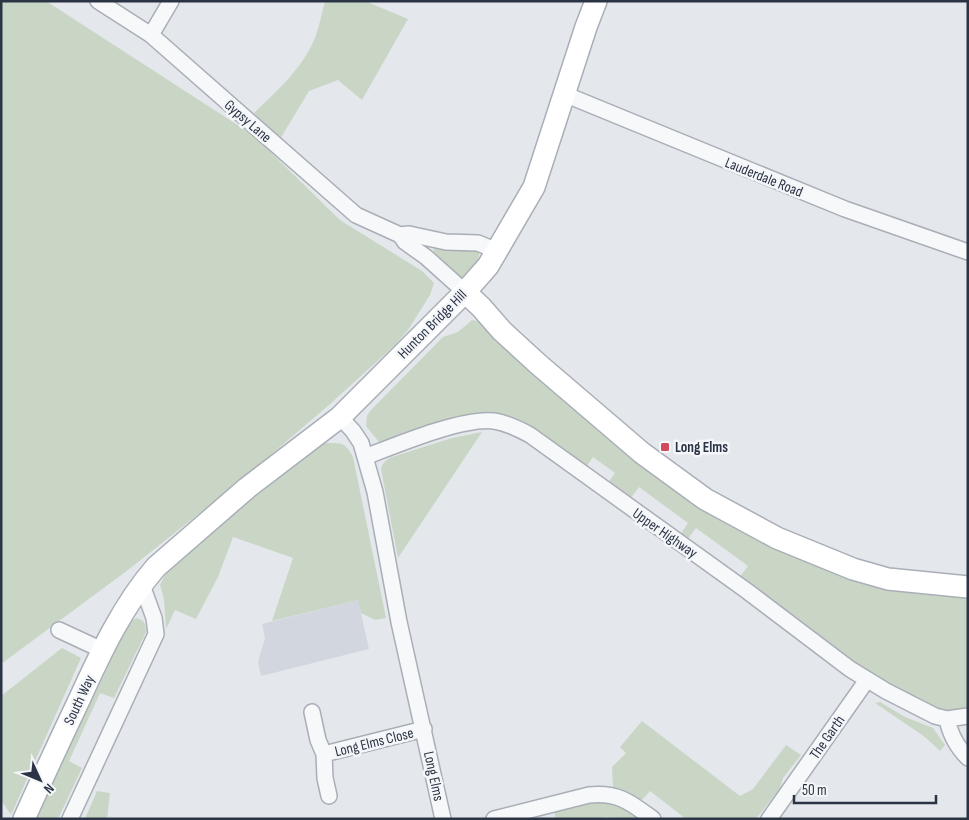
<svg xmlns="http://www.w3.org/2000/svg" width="969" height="820" viewBox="0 0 969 820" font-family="'Sofia Sans Condensed',sans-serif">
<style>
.built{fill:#d2d6de}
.green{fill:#c9d6c5}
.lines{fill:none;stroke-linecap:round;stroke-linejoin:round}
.street-casing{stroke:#a9aeb7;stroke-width:18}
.secondary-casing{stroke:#a9aeb7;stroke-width:24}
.street{stroke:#f7f8fa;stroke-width:15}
.secondary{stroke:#fff;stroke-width:21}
.poi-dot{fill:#d1495b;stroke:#f4f6f9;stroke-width:2}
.labels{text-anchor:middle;stroke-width:5;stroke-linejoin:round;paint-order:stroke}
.street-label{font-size:15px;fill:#2b3445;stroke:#f4f6f9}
.poi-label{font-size:15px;font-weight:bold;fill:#2b3445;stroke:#f4f6f9;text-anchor:start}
</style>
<rect width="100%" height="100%" fill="#e4e7ec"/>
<path class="built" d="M 358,600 L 369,649 L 261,676 L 258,662 L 265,638 L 262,624 Z"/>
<path class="green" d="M 1,1 L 46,1 L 253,135 L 340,220 L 422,271 L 434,283 L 430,295 L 408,330 L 395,345 L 329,405 L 240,481 L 128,570 L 1,664 Z
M 325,1 L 365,1 L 408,19 L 362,100 L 338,80 L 309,91 L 280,139 L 254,113 C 277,91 302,69 315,38 C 319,27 322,13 325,1 Z
M 437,246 L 477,246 C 484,258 472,273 460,278 L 434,252 L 434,249 Z
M 472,320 L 477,321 L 700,507 L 926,593 L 968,598 L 968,709 L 947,712 L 936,710 L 852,664 L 766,595 L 739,578 L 748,566 L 696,528 L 687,540 L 680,535 L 688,523 L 639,487 L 630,499 L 608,483 L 615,473 L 593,457 L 586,467 L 513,420 L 385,443 L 379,442 L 366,426 L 367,416 L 370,411 L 443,337 L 458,332 Z
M 482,432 L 398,558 L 381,469 C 383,462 386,460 392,457 L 452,438 Z
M 325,443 C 342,443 345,442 353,457 L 386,618 L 375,620 L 361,613 L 358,600 L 272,621 L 293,558 L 233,537 L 218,577 L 196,619 L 175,610 L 166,629 L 164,599 L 160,585 L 165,575 L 203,537 Z
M 137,618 C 145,621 146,624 146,632 L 114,698 L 100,693 L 69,761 L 82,768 L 58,819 L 35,819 L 130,621 Z
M 62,648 L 81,658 L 11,815 L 1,800 L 1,696 Z
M 880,702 L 905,717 L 933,728 L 945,745 L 940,751 L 925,737 L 875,703 Z
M 642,721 L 740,796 L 753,789 L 786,745 L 801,755 L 783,778 L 780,788 L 756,819 L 686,819 L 650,791 L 641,801 L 636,797 L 613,787 L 612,767 L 626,753 L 620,747 Z
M 97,791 L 110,793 L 107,819 L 85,819 Z
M 602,801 L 626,808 L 640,819 L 616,819 L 606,817 L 599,819 L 556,819 L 554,811 L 589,802 Z"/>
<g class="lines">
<g class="street-casing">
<path id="street" d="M 98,1 L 151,35 L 356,215 L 400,235 L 409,234 L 446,242 L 478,243 L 497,251
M 151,35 L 171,1
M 564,94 L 845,209 L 968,252
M 400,235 L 405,242 L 426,257 L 465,292
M 340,417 L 353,431 L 361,443 L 375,492 L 399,622 L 443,819
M 365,457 C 396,445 463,417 494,421 C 507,423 519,429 530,435 L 747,591 L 850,669 L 886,691 L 935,716 L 947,719 L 968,716
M 59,630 L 102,650
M 312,712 L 318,740 L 324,754 L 424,729
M 947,719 C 950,734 957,747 968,758
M 324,754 L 325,778 L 329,796
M 70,819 L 156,634 L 154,618 L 142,585
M 494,819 L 589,795 C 618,792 630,802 653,819
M 769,819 L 867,680"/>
</g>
<g class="secondary-casing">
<path id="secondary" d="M 465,292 L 481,307 L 502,331 L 538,364 L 642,453 L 705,499 L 777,538 L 853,569 L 888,579 L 968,587
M 24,819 C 42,779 61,738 80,698 C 101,652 123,605 156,567 L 247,488 L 340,417 L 465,292 L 488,266 L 534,187 L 586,27 L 596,1"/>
</g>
<use href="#street" class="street"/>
<use href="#secondary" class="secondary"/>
</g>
<rect class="poi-dot" x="660" y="442" width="10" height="10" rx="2.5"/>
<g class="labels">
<g class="street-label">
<text transform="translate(248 121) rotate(41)" y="5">Gypsy Lane</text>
<text transform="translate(764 177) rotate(22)" y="5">Lauderdale Road</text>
<text transform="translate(432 324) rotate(-45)" y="5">Hunton Bridge Hill</text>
<text transform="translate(665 533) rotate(35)" y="5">Upper Highway</text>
<text transform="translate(79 700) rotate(-65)" y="5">South Way</text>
<text transform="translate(827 737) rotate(-55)" y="5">The Garth</text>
<text transform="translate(374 742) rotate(-14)" y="5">Long Elms Close</text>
<text transform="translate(434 776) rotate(78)" y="5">Long Elms</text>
</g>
<g class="poi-label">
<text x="675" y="452">Long Elms</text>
</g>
</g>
<rect width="969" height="820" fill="none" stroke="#2b3445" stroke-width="5"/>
<g transform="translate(40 780) rotate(134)" stroke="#f4f6f9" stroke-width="4" paint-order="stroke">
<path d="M0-4L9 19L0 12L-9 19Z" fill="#2b3445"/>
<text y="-8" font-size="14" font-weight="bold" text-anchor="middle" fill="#2b3445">N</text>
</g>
<path d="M794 795v8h142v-8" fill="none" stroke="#2b3445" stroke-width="2.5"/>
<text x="802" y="795" font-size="15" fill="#2b3445" stroke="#f4f6f9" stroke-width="4" paint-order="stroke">50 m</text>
</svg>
